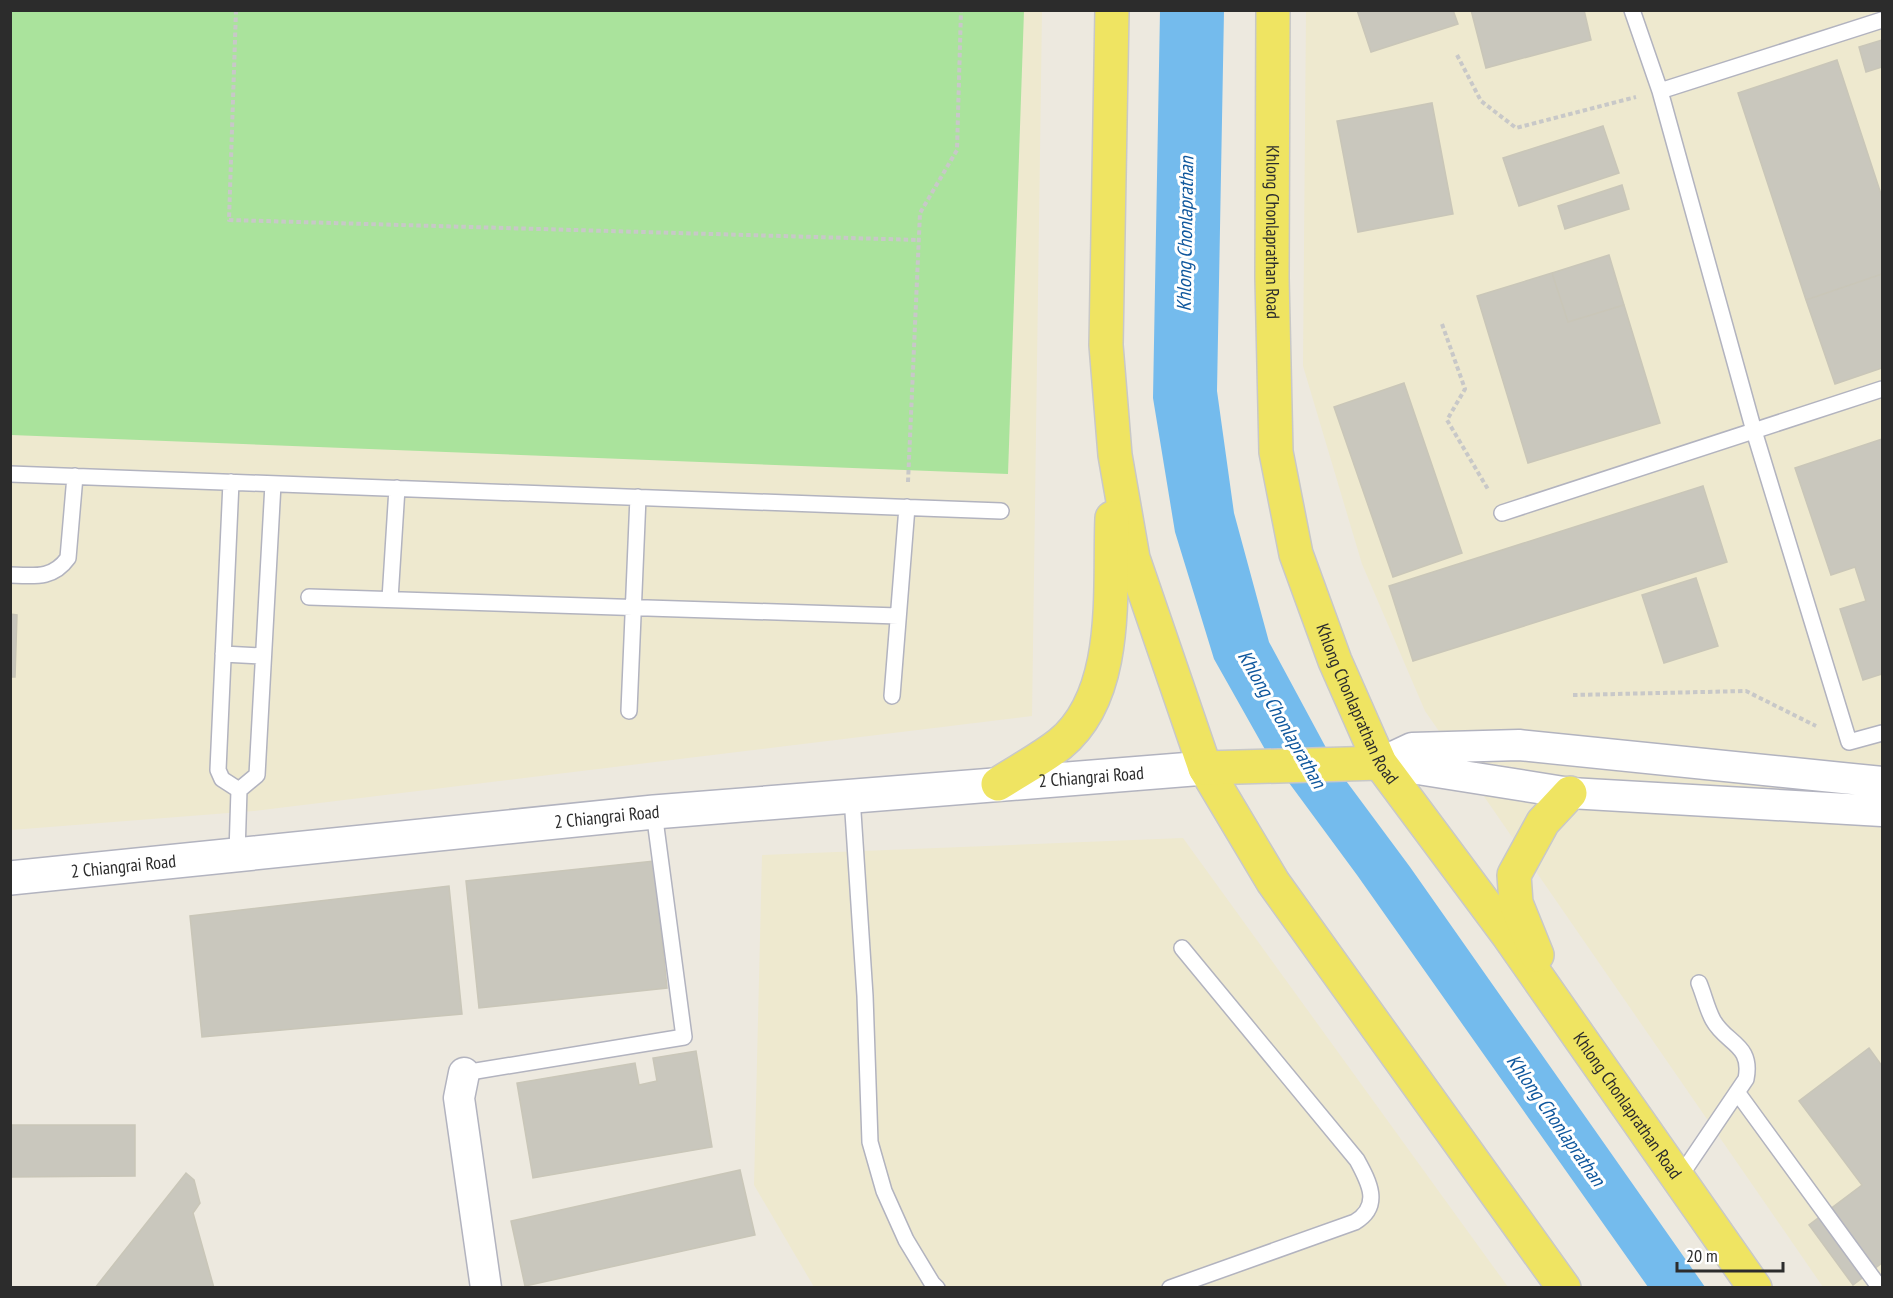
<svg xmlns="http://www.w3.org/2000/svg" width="1893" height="1298" viewBox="0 0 1893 1298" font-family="'PT Sans Narrow',sans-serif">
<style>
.education{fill:#eee9cf}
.green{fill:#aae39c}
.water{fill:#74bbed}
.building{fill:#c9c7bd;stroke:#c9c6b8;stroke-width:1.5}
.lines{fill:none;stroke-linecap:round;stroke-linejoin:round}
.service-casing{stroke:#b2b3bf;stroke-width:18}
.minor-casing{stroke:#b2b3bf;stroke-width:33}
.tertiary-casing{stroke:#b2b3bf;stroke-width:36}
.primary-casing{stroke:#c8c8c8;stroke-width:36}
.path{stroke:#c8c8c8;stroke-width:4;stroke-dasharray:4.5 3;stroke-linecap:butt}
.service{stroke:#fff;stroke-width:15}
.minor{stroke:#fff;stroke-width:30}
.tertiary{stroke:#fff;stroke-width:33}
.primary{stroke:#efe462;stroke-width:33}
.labels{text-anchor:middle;stroke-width:6;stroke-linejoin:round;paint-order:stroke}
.street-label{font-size:18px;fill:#2c2c2c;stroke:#fff}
.water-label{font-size:20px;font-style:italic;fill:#0f579d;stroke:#fff}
</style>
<rect width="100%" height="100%" fill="#ede9df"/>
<path class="education" d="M 11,11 L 1042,11 L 1032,716 L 254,811 L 11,830 Z
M 1306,11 L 1882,11 L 1882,1287 L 1823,1287 L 1425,711 L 1362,564 L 1303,366 Z
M 1183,838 L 1508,1287 L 814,1287 L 754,1185 L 762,855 Z"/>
<path class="green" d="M 11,10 L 1024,11 L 1008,474 L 11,435 Z"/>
<path class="water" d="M 1160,11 L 1224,11 L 1217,391 L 1234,513 L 1269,642 L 1338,770 L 1410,867 L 1705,1287 L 1648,1287 L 1357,875 L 1267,753 L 1214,659 L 1175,532 L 1153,398 Z"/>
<path class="building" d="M 1357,10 L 1453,10 L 1458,24 L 1371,52 Z
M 1471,10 L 1584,10 L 1591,40 L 1486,68 Z
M 1882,40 L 1882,67 L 1866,72 L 1859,47 Z
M 1837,60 L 1882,197 L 1882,274 L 1806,300 L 1738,93 Z
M 1432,103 L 1453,214 L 1358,232 L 1337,121 Z
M 1603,126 L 1619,173 L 1519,206 L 1503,158 Z
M 1622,185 L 1629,209 L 1565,229 L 1558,206 Z
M 1609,255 L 1624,305 L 1568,322 L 1552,273 Z
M 1552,273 L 1568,322 L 1624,305 L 1660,423 L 1528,463 L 1477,296 Z
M 1882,274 L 1882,368 L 1835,384 L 1806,300 Z
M 1404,383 L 1462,553 L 1393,577 L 1334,407 Z
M 1882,439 L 1882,674 L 1863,680 L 1840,609 L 1866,601 L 1855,567 L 1831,575 L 1795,468 Z
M 1703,486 L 1727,562 L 1413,661 L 1389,586 Z
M 1696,578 L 1718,646 L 1664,663 L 1642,595 Z
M 10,614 L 17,615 L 15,677 L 10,677 Z
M 654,861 L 667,988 L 479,1008 L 466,881 Z
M 449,886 L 462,1014 L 202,1037 L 190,916 Z
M 1869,1048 L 1882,1066 L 1882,1263 L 1853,1285 L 1809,1225 L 1862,1185 L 1799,1101 Z
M 696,1051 L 712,1147 L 533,1178 L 517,1083 L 635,1063 L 639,1085 L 657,1081 L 653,1058 Z
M 10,1125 L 135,1125 L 135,1176 L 10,1177 Z
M 740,1170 L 755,1235 L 525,1286 L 511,1221 Z
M 186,1173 L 194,1180 L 200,1203 L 193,1213 L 214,1288 L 95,1288 Z"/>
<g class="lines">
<g class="service-casing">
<path id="service" d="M 1632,10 L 1660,91 L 1754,431 L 1849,742 L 1882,733
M 1660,91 L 1882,20
M 10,474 L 1001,511
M 231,482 L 218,770 L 222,779 L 239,790
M 1502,513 L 1882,389
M 10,575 C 35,576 53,579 68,558 L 75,476
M 309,597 L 898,616
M 390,599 L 397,488
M 223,654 L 262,656
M 892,696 L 907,507
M 629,711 L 638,497
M 852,797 L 865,996 L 870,1142 L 884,1191 L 906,1240 L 932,1283 L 937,1288
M 237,853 L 239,790 L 257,775 L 273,484
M 464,1073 L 684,1037 L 654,812
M 1737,1092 L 1880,1288
M 1679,1178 L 1746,1079 C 1753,1044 1726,1044 1713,1020 C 1707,1009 1704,995 1699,983
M 1170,1288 L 1355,1222 C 1382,1206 1369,1182 1357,1160 L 1182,948"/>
</g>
<g class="minor-casing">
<path id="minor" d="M 1380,763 L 1412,748 L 1519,745 L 1882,782
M 1380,763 L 1570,793 L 1882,811
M 464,1073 L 459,1098 L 486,1288"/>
</g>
<g class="tertiary-casing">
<g id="tertiary">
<path id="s1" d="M 10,878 L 654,812 L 1205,768"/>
</g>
</g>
<g class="primary-casing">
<g id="primary">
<path d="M 1112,10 L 1106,345 L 1115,455 L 1133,558 L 1205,768 L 1273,882 L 1564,1288"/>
<path id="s2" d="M 1273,10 L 1272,278 L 1276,452 L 1296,554 L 1335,661 L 1380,763 L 1508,935 L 1755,1288"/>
<path d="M 1205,768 L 1380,763"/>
<path d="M 998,784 C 1018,771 1041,759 1060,744 C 1121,694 1109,590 1112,518"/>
<path d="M 1537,955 L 1516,903 L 1514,875 L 1543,822 L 1570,793"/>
</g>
</g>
<path class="path" d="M 236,10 L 229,220 L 919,240
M 1457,55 L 1481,101 L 1516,128 L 1636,97
M 1442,324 L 1465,389 L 1447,420 L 1489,491
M 908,482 L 920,213 L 957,150 L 961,10
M 1573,695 L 1746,691 L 1816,726"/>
<use href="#service" class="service"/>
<use href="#minor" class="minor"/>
<use href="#tertiary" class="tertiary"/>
<use href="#primary" class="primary"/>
</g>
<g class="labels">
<g class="street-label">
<text dy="6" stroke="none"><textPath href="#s2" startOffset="222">Khlong Chonlaprathan Road</textPath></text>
<text dy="6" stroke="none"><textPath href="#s2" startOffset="708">Khlong Chonlaprathan Road</textPath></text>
<text dy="6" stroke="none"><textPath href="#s1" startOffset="1086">2 Chiangrai Road</textPath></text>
<text dy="6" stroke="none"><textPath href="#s1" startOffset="600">2 Chiangrai Road</textPath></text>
<text dy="6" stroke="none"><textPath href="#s1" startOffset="114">2 Chiangrai Road</textPath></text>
<text dy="6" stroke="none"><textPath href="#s2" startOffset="1194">Khlong Chonlaprathan Road</textPath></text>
</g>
<g class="water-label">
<text transform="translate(1185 234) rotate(-89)" y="7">Khlong Chonlaprathan</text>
<text transform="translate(1282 719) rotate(60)" y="7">Khlong Chonlaprathan</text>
<text transform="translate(1556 1120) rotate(55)" y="7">Khlong Chonlaprathan</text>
</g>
</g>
<rect width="1893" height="1298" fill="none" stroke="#2c2c2c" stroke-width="24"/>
<path d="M1677 1262v9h106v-9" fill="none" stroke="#2c2c2c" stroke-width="3"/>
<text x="1686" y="1262" font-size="18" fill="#2c2c2c" stroke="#ffffff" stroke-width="4.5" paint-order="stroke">20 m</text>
</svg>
